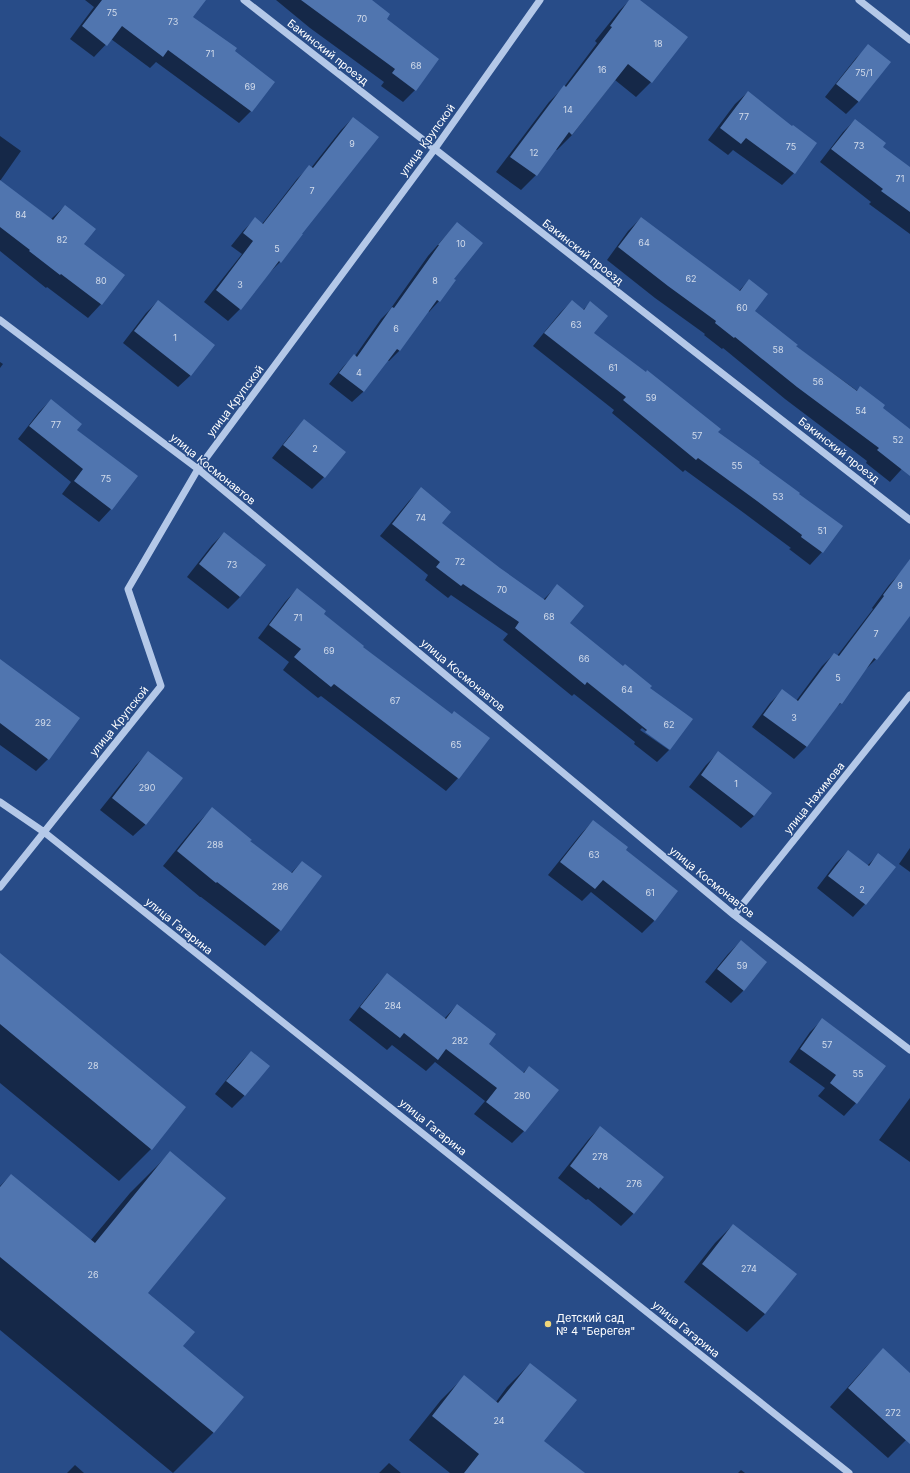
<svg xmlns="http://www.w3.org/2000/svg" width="910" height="1473" viewBox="0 0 910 1473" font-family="Inter,sans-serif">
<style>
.shadow{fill:#0007}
.building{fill:#5075af}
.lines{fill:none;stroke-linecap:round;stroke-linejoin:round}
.minor{stroke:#b4c8e8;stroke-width:7}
.poi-dot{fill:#f0d67a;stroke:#284c88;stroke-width:1.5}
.labels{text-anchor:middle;stroke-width:3;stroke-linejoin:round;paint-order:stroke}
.number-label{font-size:9px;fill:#d3dceb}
.street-label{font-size:11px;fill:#fff;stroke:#284c88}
.poi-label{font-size:11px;fill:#fff;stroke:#284c88;text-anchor:start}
</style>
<rect width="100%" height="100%" fill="#284c88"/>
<path class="shadow" d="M 85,0 L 200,0 L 192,17 L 233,51 L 251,111 L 239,123 L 156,62 L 150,68 L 111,39 L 94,57 L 70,39 L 94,7 Z
M 276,0 L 370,0 L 386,19 L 415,90 L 403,102 L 381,86 L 384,82 L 310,28 Z
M 630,0 L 639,0 L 651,82 L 636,97 L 615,80 L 572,135 L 557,150 L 555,149 L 536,175 L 521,190 L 496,172 L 549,102 L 564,87 L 597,43 L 595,41 L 619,11 Z
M 869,46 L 889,63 L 858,102 L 846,114 L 825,97 L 856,58 Z
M 748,92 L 794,173 L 782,185 L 733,150 L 728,155 L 708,140 L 735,104 Z
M 353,118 L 300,234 L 280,262 L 268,274 L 240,309 L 228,321 L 204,302 L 242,254 L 231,246 L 243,231 L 255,219 L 262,224 L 297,179 L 310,166 L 311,168 L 341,130 Z
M 855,120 L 882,148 L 910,168 L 910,234 L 869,204 L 871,202 L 820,162 L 843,132 Z
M 0,136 L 21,151 L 0,181 Z
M 0,181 L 51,219 L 65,206 L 101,304 L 88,318 L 47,287 L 46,288 L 0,251 Z
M 641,218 L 739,291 L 749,280 L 754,311 L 795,346 L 881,408 L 910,431 L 910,460 L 890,482 L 866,463 L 867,461 L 785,399 L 723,348 L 722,349 L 704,335 L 705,334 L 655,298 L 607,260 L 628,231 Z
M 457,223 L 453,279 L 439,301 L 429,312 L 428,311 L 400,350 L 389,361 L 387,360 L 363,392 L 352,402 L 329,384 L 343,367 L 354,356 L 355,356 L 381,319 L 389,311 L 428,256 Z
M 158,301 L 191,375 L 178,387 L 123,343 L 146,313 Z
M 572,301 L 583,310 L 590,303 L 593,333 L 717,432 L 822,552 L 810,565 L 789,549 L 791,548 L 744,513 L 685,470 L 683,472 L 612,413 L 614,410 L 533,346 L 560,313 Z
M 0,362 L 3,364 L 0,368 Z
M 51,400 L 76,430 L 136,476 L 111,509 L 99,522 L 62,494 L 71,482 L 18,439 L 39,412 Z
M 304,421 L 324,477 L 312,489 L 272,458 L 292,433 Z
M 421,489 L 441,523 L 499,569 L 543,600 L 558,585 L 569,624 L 649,688 L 691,719 L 669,750 L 669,748 L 642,728 L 640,730 L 669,750 L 657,762 L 634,744 L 635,742 L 574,694 L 572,696 L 503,640 L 508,634 L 451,595 L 448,598 L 425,580 L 428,575 L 380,536 L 409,501 Z
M 224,533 L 240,597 L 228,609 L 187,577 L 212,545 Z
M 901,572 L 910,579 L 910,614 L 876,659 L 864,671 L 841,703 L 831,712 L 806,747 L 794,759 L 752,727 L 770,703 L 782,691 L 796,701 L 822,666 L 834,654 L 837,656 L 873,609 L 872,608 L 889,585 Z
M 297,589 L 323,614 L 362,647 L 451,715 L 488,738 L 458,778 L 446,791 L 321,696 L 318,698 L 283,670 L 289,662 L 258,638 L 285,602 Z
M 0,660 L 48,759 L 36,771 L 0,745 Z
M 148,753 L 146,824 L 133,836 L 100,810 L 136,765 Z
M 718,753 L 754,816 L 741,828 L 689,787 L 706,765 Z
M 212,809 L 249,841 L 291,873 L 302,862 L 280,930 L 265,946 L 201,897 L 200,897 L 163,866 L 197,824 Z
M 593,821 L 625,850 L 654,921 L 642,933 L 591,892 L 582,901 L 548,875 L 581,834 Z
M 910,848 L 910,872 L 899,864 Z
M 848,851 L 867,866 L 878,855 L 865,904 L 853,917 L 817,888 L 836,863 Z
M 741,941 L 766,962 L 743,991 L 731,1003 L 705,982 L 728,954 Z
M 0,954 L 185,1107 L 151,1149 L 119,1181 L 0,1083 Z
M 387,974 L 444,1019 L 457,1005 L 487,1044 L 523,1073 L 529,1067 L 524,1131 L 512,1143 L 474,1114 L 485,1101 L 435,1062 L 426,1071 L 392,1045 L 387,1050 L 349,1020 L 375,987 Z
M 822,1020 L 856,1103 L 844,1116 L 818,1096 L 825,1088 L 789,1062 L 810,1032 Z
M 251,1052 L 268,1066 L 244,1096 L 232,1108 L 215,1094 L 239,1064 Z
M 910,1098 L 910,1162 L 879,1140 Z
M 600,1127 L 663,1178 L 633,1214 L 621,1226 L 588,1199 L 586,1200 L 558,1178 L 588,1140 Z
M 170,1153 L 147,1293 L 182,1347 L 242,1397 L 213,1433 L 173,1473 L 0,1330 L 0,1186 L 11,1175 L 90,1241 L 130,1193 Z
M 733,1225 L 765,1314 L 747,1332 L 684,1282 L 715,1243 Z
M 883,1350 L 910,1374 L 910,1436 L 888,1458 L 830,1407 L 865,1368 Z
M 530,1364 L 543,1441 L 584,1473 L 450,1473 L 409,1440 L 441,1400 L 464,1377 L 496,1402 L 507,1387 Z
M 389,1463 L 401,1473 L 379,1473 Z
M 75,1465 L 84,1473 L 67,1473 Z
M 741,1470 L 745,1473 L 738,1473 Z"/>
<path class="building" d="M 102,0 L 206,0 L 193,17 L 237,48 L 235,51 L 275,82 L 252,112 L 168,50 L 163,57 L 122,26 L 107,46 L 82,26 Z
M 301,0 L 372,0 L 390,14 L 387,19 L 439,59 L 416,91 L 392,73 L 395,69 Z
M 629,0 L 640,0 L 688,37 L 652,83 L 628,64 L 572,135 L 569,132 L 537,176 L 510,157 L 564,85 L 566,87 L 612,27 L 610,26 Z
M 868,44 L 891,62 L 859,102 L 836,84 Z
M 748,91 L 792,126 L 793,125 L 817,143 L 795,174 L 746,138 L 741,144 L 720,128 Z
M 353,117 L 379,137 L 302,234 L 303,234 L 281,263 L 279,261 L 241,310 L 216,290 L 253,241 L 243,233 L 255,217 L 263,224 L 309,165 L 313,168 Z
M 855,119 L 886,143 L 883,147 L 910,167 L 910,212 L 881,191 L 883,189 L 831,149 Z
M 0,180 L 53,220 L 65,205 L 96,229 L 84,244 L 125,275 L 102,305 L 61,274 L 60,275 L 29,251 L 30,250 L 0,227 Z
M 641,217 L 740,291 L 749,279 L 768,294 L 755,311 L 798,345 L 796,346 L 857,391 L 860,386 L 885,405 L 883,408 L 910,429 L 910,476 L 877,450 L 879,448 L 797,387 L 735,337 L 734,338 L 715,323 L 716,321 L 668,286 L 618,247 Z
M 457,222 L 483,243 L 454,279 L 456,280 L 440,302 L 437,300 L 400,351 L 397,349 L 364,392 L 339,373 L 354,354 L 357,357 L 392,307 L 394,308 L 439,245 L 438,245 Z
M 158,300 L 215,345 L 191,376 L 134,331 Z
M 572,300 L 584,310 L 590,301 L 608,316 L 594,333 L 646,372 L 647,370 L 721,429 L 718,432 L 760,462 L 759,463 L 800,493 L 799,494 L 843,526 L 823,553 L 801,537 L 802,535 L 757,501 L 698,458 L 696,460 L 623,400 L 626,397 L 544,333 Z
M 51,399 L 82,424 L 77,430 L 138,476 L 112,510 L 74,481 L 83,469 L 29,426 Z
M 304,419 L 346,452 L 325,478 L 283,445 Z
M 421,487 L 451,512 L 442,523 L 500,568 L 545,600 L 557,584 L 584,606 L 570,623 L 623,666 L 625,664 L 652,686 L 650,688 L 693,719 L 670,750 L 645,732 L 647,730 L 587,682 L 585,685 L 515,628 L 519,622 L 463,584 L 461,586 L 436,567 L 440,562 L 392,524 Z
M 224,532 L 266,565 L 240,597 L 199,564 Z
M 910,559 L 910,616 L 877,660 L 874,658 L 842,704 L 840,703 L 807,747 L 763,715 L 782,689 L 798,701 L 834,653 L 839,656 L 884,596 L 883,595 Z
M 297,588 L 326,611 L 324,614 L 364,646 L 363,647 L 452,714 L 454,711 L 490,738 L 459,779 L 334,684 L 331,687 L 294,657 L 301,649 L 269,625 Z
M 0,659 L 80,718 L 49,760 L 0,723 Z
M 148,751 L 183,778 L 146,825 L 112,798 Z
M 718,751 L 772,793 L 754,816 L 701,775 Z
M 212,807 L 252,840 L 250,841 L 292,873 L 302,861 L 322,876 L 281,931 L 217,882 L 216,883 L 177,851 Z
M 593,820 L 628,847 L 626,850 L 678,891 L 655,921 L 603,880 L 595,889 L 560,862 Z
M 848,850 L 869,866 L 878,853 L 896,867 L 866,905 L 828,876 Z
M 741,940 L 767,962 L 744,991 L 717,969 Z
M 0,953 L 186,1107 L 152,1150 L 0,1024 Z
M 387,973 L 446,1019 L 457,1004 L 496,1034 L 489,1044 L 524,1073 L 529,1066 L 559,1090 L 525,1132 L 486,1102 L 497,1088 L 446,1049 L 438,1060 L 404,1033 L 400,1038 L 360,1007 Z
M 822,1018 L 886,1066 L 857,1104 L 830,1083 L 836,1075 L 800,1049 Z
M 251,1051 L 270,1066 L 245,1096 L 226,1081 Z
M 600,1126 L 664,1177 L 634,1214 L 600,1187 L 599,1189 L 570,1166 Z
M 170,1151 L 226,1198 L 148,1293 L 195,1332 L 183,1346 L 244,1397 L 214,1433 L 0,1257 L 0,1187 L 11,1174 L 95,1243 Z
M 733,1224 L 797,1274 L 765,1314 L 702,1264 Z
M 883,1348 L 910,1373 L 910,1444 L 848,1388 Z
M 530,1363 L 577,1400 L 544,1441 L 585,1473 L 464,1473 L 479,1454 L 432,1416 L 464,1375 L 498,1403 Z"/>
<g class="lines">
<path class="minor" d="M 244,0 L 910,520
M 859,0 L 910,40
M 0,320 L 198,469 L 734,915 L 910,1050
M 0,802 L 44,832 L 849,1473
M 0,887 L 161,686 L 128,589 L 198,469 L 434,150 L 540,0
M 734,915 L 910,695"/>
</g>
<circle class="poi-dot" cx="548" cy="1324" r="4"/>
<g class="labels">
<g class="number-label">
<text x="112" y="16">75</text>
<text x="362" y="22">70</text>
<text x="173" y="25">73</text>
<text x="658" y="47">18</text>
<text x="210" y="57">71</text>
<text x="416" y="69">68</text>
<text x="602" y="73">16</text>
<text x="864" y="76">75/1</text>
<text x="250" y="90">69</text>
<text x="568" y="113">14</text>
<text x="744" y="120">77</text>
<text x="352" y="147">9</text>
<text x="859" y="149">73</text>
<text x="791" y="150">75</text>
<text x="534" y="156">12</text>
<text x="900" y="182">71</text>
<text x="312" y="194">7</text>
<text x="21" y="218">84</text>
<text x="62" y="243">82</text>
<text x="644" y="246">64</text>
<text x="461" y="247">10</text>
<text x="277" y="252">5</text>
<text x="691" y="282">62</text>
<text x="101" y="284">80</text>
<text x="435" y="284">8</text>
<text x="240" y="288">3</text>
<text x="742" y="311">60</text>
<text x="576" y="328">63</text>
<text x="396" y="332">6</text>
<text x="175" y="341">1</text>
<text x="778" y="353">58</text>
<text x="613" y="371">61</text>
<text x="359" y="376">4</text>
<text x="818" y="385">56</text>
<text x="651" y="401">59</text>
<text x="861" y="414">54</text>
<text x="56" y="428">77</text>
<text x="697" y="439">57</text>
<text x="898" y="443">52</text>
<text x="315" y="452">2</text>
<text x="737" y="469">55</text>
<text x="106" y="482">75</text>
<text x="778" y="500">53</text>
<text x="421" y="521">74</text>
<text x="822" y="534">51</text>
<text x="460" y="565">72</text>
<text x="232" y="568">73</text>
<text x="900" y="589">9</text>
<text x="502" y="593">70</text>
<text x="549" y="620">68</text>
<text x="298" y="621">71</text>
<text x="876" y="637">7</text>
<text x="329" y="654">69</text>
<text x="584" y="662">66</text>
<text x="838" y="681">5</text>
<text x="627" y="693">64</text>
<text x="395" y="704">67</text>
<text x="794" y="721">3</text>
<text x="43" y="726">292</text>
<text x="669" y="728">62</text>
<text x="456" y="748">65</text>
<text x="736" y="787">1</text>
<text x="147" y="791">290</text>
<text x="215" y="848">288</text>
<text x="594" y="858">63</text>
<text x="280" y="890">286</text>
<text x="862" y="893">2</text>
<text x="650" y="896">61</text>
<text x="742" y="969">59</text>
<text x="393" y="1009">284</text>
<text x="460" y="1044">282</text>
<text x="827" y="1048">57</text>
<text x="93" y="1069">28</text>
<text x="858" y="1077">55</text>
<text x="522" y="1099">280</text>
<text x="600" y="1160">278</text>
<text x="634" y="1187">276</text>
<text x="749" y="1272">274</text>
<text x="93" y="1278">26</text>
<text x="893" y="1416">272</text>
<text x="499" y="1424">24</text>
</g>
<g class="street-label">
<text transform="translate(328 52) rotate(38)" y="4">Бакинский проезд</text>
<text transform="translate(427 140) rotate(-54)" y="4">улица Крупской</text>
<text transform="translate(583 252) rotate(38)" y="4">Бакинский проезд</text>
<text transform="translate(235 401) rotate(-53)" y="4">улица Крупской</text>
<text transform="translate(839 450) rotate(38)" y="4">Бакинский проезд</text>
<text transform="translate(213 469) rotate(39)" y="4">улица Космонавтов</text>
<text transform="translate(463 675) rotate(40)" y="4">улица Космонавтов</text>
<text transform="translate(119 721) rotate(-51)" y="4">улица Крупской</text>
<text transform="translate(814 798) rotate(-51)" y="4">улица Нахимова</text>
<text transform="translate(712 882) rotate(39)" y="4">улица Космонавтов</text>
<text transform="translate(179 926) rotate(39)" y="4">улица Гагарина</text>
<text transform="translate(433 1127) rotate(39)" y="4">улица Гагарина</text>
<text transform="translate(686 1329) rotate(39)" y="4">улица Гагарина</text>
</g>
<g class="poi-label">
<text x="556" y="1322">Детский сад<tspan x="556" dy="13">№ 4 "Берегея"</tspan></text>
</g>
</g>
</svg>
